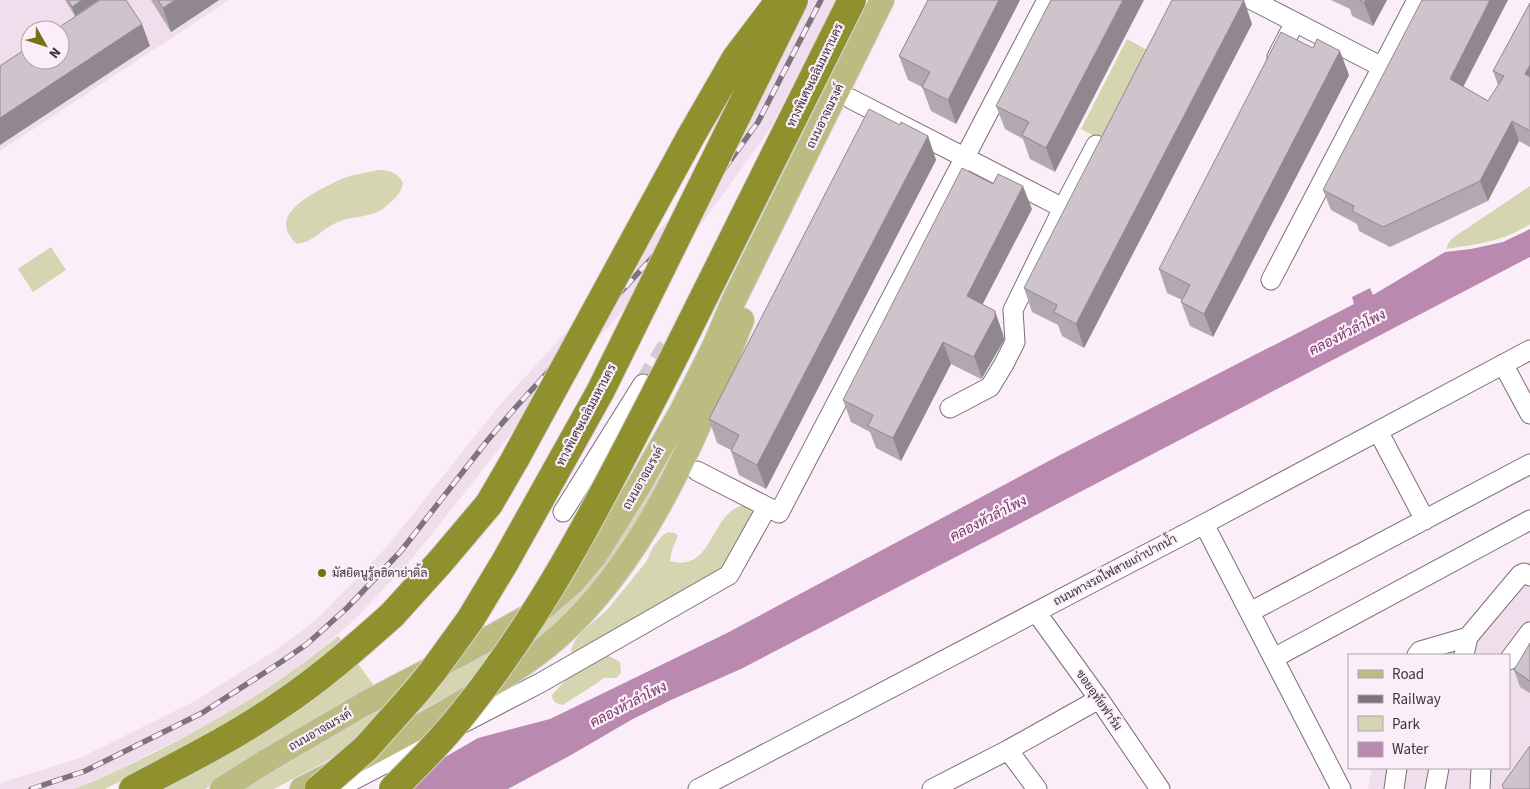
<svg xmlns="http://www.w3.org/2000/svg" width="1530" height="789" viewBox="0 0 1530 789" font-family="'Source Sans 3',Sarabun,sans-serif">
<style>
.built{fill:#f0deed;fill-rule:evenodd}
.green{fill:#d5d6b1}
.water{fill:#b989af}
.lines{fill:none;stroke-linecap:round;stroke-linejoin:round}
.minor-tunnel{stroke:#d5c9d2;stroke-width:19;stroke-dasharray:19 9;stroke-linecap:butt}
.minor-casing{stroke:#7a6f78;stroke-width:21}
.major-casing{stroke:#d4d3d4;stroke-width:26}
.highway-casing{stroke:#d4d3d4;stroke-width:30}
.minor{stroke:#fff;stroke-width:19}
.major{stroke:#bcbc82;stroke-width:24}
.highway{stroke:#90902e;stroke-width:28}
.rail-casing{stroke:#7d757b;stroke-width:5.5}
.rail{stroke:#fbeef8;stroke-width:4;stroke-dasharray:11;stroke-linecap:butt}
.highway-bridge-casing{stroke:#d4d3d4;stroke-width:30;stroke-linecap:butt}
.highway-bridge{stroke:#90902e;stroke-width:28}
.wall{fill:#b2a8af}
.shaded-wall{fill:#91888f}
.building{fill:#cfc3cc;stroke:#91888f}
.poi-dot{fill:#737217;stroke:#fbeef8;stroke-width:2}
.labels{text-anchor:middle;stroke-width:4.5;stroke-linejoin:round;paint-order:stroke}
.street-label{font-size:12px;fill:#3b363a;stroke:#fbeef8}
.poi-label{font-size:12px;fill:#3b363a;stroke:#fbeef8;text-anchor:start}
.water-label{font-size:14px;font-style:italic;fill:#74396a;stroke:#fbeef8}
</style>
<rect width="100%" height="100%" fill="#fbeef8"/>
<path class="built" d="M 0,0 L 229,0 L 0,151 ZM 30,30 L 60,30 L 60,60 L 30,60 Z
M 806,0 L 836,0 L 770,129 L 703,222 L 585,353 L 526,415 L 411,560 L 356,618 L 315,655 L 289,674 L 232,710 L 208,725 L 116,771 L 74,789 L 0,789 L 0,783 L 80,758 L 195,701 L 274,651 L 299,633 L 320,616 L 355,580 L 391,542 L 477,433 L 506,398 L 680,207 Z
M 1530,561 L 1530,789 L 1368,789 L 1372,768 L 1509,768 L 1509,655 L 1406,655 L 1468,633 Z"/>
<path class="green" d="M 1127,39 L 1162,58 L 1116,147 L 1081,129 Z
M 378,170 C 390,170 397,172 403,183 C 402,190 399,194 394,199 C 389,203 385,208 379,211 C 366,218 351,216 338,222 C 323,228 314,242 297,244 C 269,219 301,200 323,188 C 330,185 337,180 344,178 C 354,174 367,173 378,170 Z
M 1530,186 L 1530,224 C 1502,242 1478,244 1446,249 L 1449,242 L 1454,237 Z
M 51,247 L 66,270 L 33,292 L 18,269 Z
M 663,471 L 650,500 L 629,537 L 574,609 L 547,632 L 480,679 L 274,789 L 242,789 L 331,735 L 483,656 L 546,617 L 607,554 L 633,519 Z
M 747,505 L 750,508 L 754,518 L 728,569 L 630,624 C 608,630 608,633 607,655 L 620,662 L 621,673 L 616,678 L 604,678 C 591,688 577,695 563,705 C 557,704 552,702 552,695 L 574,671 L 575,664 L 571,650 L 575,640 L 585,629 L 607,610 L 646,562 L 653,547 L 663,535 L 668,532 L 675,533 L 678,536 L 672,550 L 670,561 C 715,574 710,507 747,505 Z
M 338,636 L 343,642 L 272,697 L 204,738 L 105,789 L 74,789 C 101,779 127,766 154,753 C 219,720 282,683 338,636 Z
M 356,661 L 375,687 L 205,789 L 159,789 Z"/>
<path class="water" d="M 1530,229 L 1530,257 L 743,668 L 671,700 L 631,720 L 571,755 L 508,789 L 390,789 L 478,738 L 550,719 L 727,633 L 1060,455 L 1354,304 L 1352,297 L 1370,288 L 1373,295 L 1445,252 L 1471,249 L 1503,242 Z"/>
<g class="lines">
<path class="minor-tunnel" d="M 643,384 L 667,346"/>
<g class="minor-casing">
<path id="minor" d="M 1252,0 L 1382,67
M 1277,57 L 1295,22
M 851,99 L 1063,208
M 1271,280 L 1417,0
M 1503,364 L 1530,414
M 950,408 L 990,387 L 1004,364 L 1015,342 L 1013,310 L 1063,208 L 1096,145
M 1378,431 L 1425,520
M 697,471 L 779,513 L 1047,0
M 563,512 L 643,384
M 1204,524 L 1341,789
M 1036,612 L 1099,699 L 1160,789
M 1250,612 L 1530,464
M 1417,655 L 1420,651 L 1468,637 L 1520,575 L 1524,573 L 1530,576
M 1464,655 L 1468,637
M 1274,658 L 1530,520
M 1509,660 L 1530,632
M 1008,750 L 1037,789
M 336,789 L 540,683 L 729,575 L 767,507
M 698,789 L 1204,524 L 1530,350
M 932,789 L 1008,750 L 1099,699
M 1394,789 L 1397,768
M 1435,789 L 1439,768
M 1480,789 L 1481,768"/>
</g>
<g class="major-casing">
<path id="major" d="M 222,789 L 268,760 L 364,704 L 468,650 L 542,609 L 571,584 L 595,556 L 637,489 L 681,412 L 713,349 L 734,300 L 882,0
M 302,789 C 349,765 396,740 442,714 C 481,691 524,667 558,637 C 648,557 699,430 742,320"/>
</g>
<g class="highway-casing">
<path id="highway" d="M 133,789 C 182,763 233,738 279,706 C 320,679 356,647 392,615"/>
</g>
<use href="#minor" class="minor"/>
<use href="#major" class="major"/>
<use href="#highway" class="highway"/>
<g class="rail-casing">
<path id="rail" d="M 31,789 L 85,771 L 202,713 L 281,662 L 307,644 L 347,608 L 401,551 L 487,441 L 516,407 L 691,215 L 758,122 L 821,0"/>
</g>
<use href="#rail" class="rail"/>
<g class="highway-bridge-casing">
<path id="highway-bridge" d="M 392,615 L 440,562 L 489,504 L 514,461 L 691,136 L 736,58 L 780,0
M 319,789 L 366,748 L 416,692 L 433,671 L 470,620 L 505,562 L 600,392 L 794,0
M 393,789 C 418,764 443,739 465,711 C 550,605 609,483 671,363 C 732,242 792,121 852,0"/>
</g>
<use href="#highway-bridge" class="highway-bridge"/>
</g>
<path class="wall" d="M 65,0 L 99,0 L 75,16 Z
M 151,0 L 219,0 L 171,32 Z
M 928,0 L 1020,0 L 956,124 L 931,111 L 922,87 L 908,80 L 899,56 Z
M 1051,0 L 1055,172 L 1030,159 L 1023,139 L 1005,129 L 996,106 Z
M 1331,0 L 1387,0 L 1373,26 L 1352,16 L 1350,9 Z
M 1530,3 L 1530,147 L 1519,141 L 1488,201 L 1390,247 L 1359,231 L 1357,224 L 1331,210 L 1323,190 L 1464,87 L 1488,101 L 1498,85 L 1493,71 Z
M 1252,24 L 1084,348 L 1062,336 L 1058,325 L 1032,312 L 1024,288 Z
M 1349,75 L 1213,337 L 1190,326 L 1181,302 L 1182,300 L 1167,293 L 1159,269 Z
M 900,125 L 928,136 L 936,160 L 766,489 L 739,475 L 731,451 L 731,450 L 717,443 L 709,419 Z
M 1032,209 L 982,304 L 1003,334 L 1004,340 L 982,378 L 981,379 L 951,364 L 901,461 L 876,448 L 870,432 L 851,422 L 843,400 Z
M 1530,643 L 1530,693 L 1520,687 L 1514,670 Z"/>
<path class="shaded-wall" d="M 82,0 L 99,0 L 75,16 L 72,7 Z
M 175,0 L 219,0 L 171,32 L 163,8 Z
M 999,0 L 1020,0 L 956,124 L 948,100 Z
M 1123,0 L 1144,0 L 1055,172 L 1046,148 Z
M 1244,0 L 1252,24 L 1084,348 L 1076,324 Z
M 1366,0 L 1387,0 L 1373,26 L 1364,3 Z
M 1490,0 L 1508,0 L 1457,99 L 1450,79 Z
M 142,24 L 150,46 L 0,145 L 0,118 Z
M 1340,51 L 1349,75 L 1213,337 L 1204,314 Z
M 1530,65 L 1530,89 L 1525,74 Z
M 1512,121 L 1519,141 L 1488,201 L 1480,181 Z
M 928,136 L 936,160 L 766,489 L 757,465 Z
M 1023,186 L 1032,209 L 975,319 L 967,296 Z
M 995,311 L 1003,334 L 1004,340 L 982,378 L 974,356 Z
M 943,342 L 951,364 L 901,461 L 893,438 Z"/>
<path class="building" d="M 68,0 L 82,0 L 72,7 Z
M 100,0 L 126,0 L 142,24 L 0,118 L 0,66 L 30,46 L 30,60 L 60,60 L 60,30 L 55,30 Z
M 158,0 L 175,0 L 163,8 Z
M 928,0 L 999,0 L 948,100 L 922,87 L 930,72 L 899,56 Z
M 1051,0 L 1123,0 L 1046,148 L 1022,135 L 1029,122 L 996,106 Z
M 1172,0 L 1244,0 L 1076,324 L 1054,312 L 1057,305 L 1024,288 Z
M 1359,0 L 1366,0 L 1364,3 Z
M 1422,0 L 1490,0 L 1450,79 L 1488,101 L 1504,76 L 1493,71 L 1530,3 L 1530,65 L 1525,74 L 1530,77 L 1530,131 L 1512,121 L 1480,181 L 1383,227 L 1352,211 L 1354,206 L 1323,190 Z
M 1281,32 L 1313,48 L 1317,39 L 1340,51 L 1204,314 L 1181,302 L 1190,285 L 1159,269 Z
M 869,109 L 900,125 L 901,122 L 928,136 L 757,465 L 731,451 L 739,435 L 709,419 Z
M 962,168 L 993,184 L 998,174 L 1023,186 L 967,296 L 995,311 L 995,317 L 974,356 L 973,357 L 943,342 L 893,438 L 868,426 L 873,415 L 843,400 Z
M 1530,643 L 1530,681 L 1514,670 Z
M 1530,746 L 1530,789 L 1504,789 L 1502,785 Z"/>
<circle class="poi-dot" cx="322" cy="573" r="5"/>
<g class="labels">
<g class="street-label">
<text transform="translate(815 75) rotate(-64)" y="4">ทางพิเศษเฉลิมมหานคร</text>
<text transform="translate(825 116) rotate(-64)" y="4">ถนนอาจณรงค์</text>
<text transform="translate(586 415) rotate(-62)" y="4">ทางพิเศษเฉลิมมหานคร</text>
<text transform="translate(643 478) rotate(-60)" y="4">ถนนอาจณรงค์</text>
<text transform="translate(1115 570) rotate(-28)" y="4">ถนนทางรถไฟสายเก่าปากน้ำ</text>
<text transform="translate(1099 700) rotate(55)" y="4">ซอยอุทัยฟาร์ม</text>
<text transform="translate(320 730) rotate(-30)" y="4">ถนนอาจณรงค์</text>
</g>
<g class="poi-label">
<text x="332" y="577">มัสยิดนูรู้ลฮิดาย่าติ้ล</text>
</g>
<g class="water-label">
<text transform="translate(1347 332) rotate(-27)" y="5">คลองหัวลำโพง</text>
<text transform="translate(988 518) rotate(-27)" y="5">คลองหัวลำโพง</text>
<text transform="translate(628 704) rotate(-27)" y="5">คลองหัวลำโพง</text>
</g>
</g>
<rect x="1348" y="654" width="162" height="115" fill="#fbeef8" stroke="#aea4ac"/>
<rect x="1358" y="670" width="25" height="8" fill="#bcbc82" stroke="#aea4ac"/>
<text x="1392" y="679" font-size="15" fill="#3b363a">Road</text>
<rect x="1358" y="695" width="25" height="8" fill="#7d757b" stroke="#aea4ac"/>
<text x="1392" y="704" font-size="15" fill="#3b363a">Railway</text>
<rect x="1358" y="716" width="25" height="15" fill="#d5d6b1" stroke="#aea4ac"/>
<text x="1392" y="729" font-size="15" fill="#3b363a">Park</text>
<rect x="1358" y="742" width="25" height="15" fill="#b989af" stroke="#aea4ac"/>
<text x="1392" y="754" font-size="15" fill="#3b363a">Water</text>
<g transform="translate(45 45) rotate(129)"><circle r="24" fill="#fbeef8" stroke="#aea4ac"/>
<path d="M0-4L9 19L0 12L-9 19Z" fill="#737217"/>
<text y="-8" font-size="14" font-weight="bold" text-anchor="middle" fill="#3b363a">N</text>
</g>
</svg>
